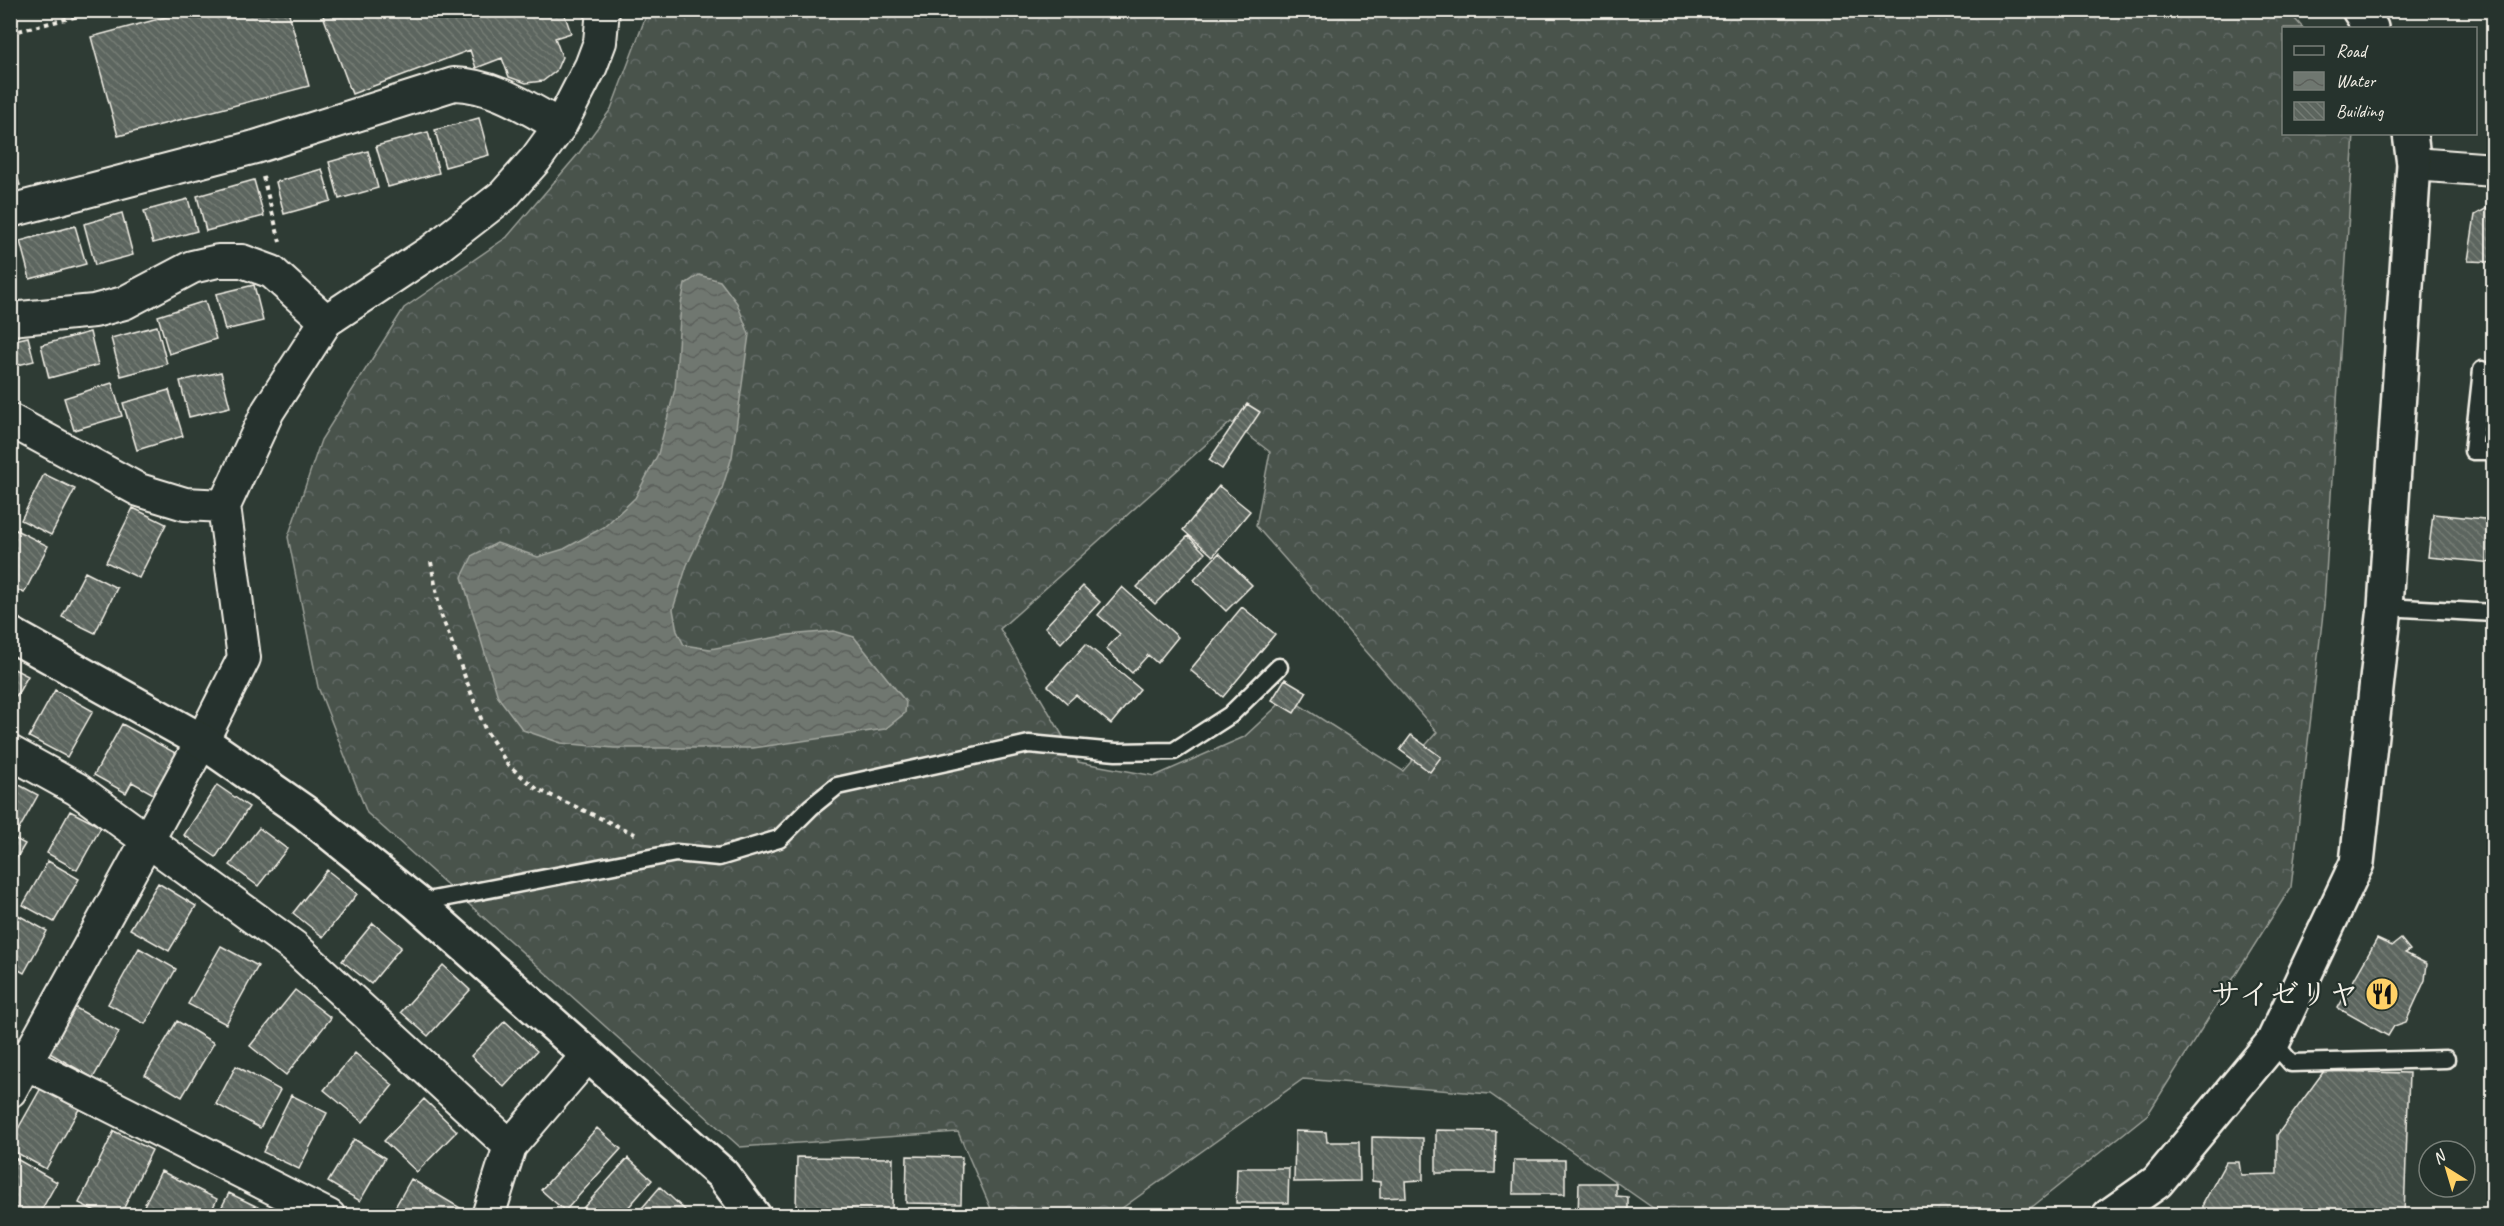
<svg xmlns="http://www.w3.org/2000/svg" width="2504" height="1226" viewBox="0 0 2504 1226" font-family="Caveat,'Klee One',sans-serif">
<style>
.forest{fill:url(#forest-crowns);stroke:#9ea29a;stroke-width:1.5;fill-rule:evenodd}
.water{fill:url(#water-waves);stroke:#a4a8a0;stroke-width:1.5}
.building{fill:url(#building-back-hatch);stroke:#f4f1e8;stroke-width:1.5}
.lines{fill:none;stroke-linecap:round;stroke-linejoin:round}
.service-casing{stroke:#f4f1e8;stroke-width:21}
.minor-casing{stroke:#f4f1e8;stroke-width:36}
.tertiary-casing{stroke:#f4f1e8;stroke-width:38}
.path{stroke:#f4f1e8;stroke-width:4;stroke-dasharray:4.5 4.5;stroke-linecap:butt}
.service{stroke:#26332d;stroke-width:16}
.minor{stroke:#26332d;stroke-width:32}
.tertiary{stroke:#26332d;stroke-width:33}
.labels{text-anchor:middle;stroke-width:4.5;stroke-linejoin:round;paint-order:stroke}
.poi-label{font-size:30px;font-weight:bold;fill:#f4f1e8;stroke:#26332d;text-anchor:end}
</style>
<defs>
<pattern id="forest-crowns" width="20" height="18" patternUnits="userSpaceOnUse" patternTransform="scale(1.5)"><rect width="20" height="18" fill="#48524c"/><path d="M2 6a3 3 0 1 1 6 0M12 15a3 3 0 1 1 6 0" fill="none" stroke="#636b66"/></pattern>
<pattern id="water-waves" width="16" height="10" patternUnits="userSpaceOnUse" patternTransform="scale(1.5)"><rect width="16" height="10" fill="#6f7770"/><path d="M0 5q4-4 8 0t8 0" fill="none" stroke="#5c605b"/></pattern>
<pattern id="building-back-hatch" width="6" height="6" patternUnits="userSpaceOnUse" patternTransform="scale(1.5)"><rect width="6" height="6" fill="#5c655e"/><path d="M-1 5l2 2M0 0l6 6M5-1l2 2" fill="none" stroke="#747c75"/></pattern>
</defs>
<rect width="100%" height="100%" fill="#2e3b34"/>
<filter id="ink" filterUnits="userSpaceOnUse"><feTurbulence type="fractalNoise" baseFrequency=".0167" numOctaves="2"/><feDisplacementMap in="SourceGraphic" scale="12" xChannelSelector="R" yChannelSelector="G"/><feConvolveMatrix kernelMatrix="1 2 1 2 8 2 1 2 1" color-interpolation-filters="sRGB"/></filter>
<g filter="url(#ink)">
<path class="forest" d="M 667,11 L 2288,11 L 2303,28 L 2284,28 L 2284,134 L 2354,134 L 2324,605 L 2291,887 L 2148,1114 L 2022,1215 L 1663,1215 L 1490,1094 L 1303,1079 L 1118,1211 L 992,1211 L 958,1132 L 740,1147 L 367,813 L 318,687 L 288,537 L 321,440 L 404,308 L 507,237 L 579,153 L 611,109 L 646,16 ZM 1231,422 L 1270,452 L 1256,526 L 1437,732 L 1403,771 L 1287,697 L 1244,737 L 1155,776 L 1078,762 L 1000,629 Z"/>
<path class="water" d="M 699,275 L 720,281 L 737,303 L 749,334 L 732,457 L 719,498 L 687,565 L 673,609 L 677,631 L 684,645 L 710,649 L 788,635 L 834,631 L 854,637 L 906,702 L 905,713 L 885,729 L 753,748 L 614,748 L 561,743 L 523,730 L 498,697 L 462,577 L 473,555 L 497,543 L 538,557 L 564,549 L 604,527 L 635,498 L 658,454 L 675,389 L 681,304 L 685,284 Z"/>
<path class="building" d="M 192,10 L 288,10 L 309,86 L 118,136 L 91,37 Z
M 321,10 L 563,10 L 571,33 L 555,38 L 562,57 L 556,71 L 543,81 L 526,83 L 509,77 L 502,58 L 476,68 L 470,50 L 352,94 Z
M 479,118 L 489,155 L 445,167 L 435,130 Z
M 428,132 L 439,173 L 388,187 L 376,146 Z
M 368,151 L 378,188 L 339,199 L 329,162 Z
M 10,153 L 20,185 L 10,188 Z
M 322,169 L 331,201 L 284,214 L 276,182 Z
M 254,180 L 264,216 L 206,231 L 197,196 Z
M 188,199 L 197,231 L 153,243 L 144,211 Z
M 2494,204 L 2494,262 L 2468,261 L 2475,215 Z
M 122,213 L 133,255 L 95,265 L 84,224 Z
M 75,226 L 86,264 L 30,279 L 20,241 Z
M 10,257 L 16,277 L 10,279 Z
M 254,285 L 263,321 L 225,330 L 216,294 Z
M 205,301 L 216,339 L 169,354 L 158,316 Z
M 157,326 L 167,364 L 121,376 L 111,338 Z
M 90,332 L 98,365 L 49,378 L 41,345 Z
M 28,337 L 34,361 L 10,367 L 10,341 Z
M 221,372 L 230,407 L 189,417 L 180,381 Z
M 112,383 L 122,416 L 74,430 L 64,398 Z
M 169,390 L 183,436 L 137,450 L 123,403 Z
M 1247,404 L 1260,412 L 1222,469 L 1209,460 Z
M 44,474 L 75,489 L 51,535 L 21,520 Z
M 1219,486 L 1250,511 L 1213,556 L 1183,530 Z
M 133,508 L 166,524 L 139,578 L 106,562 Z
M 2433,514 L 2494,520 L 2494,563 L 2428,557 Z
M 14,529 L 48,546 L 24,593 L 10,586 L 10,535 Z
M 1188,536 L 1205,553 L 1155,604 L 1137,587 Z
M 1219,553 L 1252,585 L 1226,611 L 1194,580 Z
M 85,572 L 117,588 L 95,633 L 62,617 Z
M 1083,586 L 1100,602 L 1061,643 L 1045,627 Z
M 1122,587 L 1178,637 L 1157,663 L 1148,655 L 1132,673 L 1106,649 L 1120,634 L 1098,615 Z
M 1242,607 L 1275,634 L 1223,697 L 1190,670 Z
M 1086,644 L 1140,689 L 1111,724 L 1076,695 L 1067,703 L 1048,686 Z
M 10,667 L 28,676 L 10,707 Z
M 1285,679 L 1307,692 L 1294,713 L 1272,700 Z
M 55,690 L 93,711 L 67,757 L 29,737 Z
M 122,724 L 179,755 L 157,796 L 132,782 L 126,793 L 94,775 Z
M 1411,735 L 1441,757 L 1430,772 L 1400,750 Z
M 10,780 L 38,795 L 17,833 L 10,829 Z
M 217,785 L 249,807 L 216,857 L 184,835 Z
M 70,811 L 101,827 L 77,870 L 47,853 Z
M 259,828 L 287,849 L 258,886 L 230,865 Z
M 10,836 L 25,844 L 10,869 Z
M 48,861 L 79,879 L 54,922 L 23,905 Z
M 327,870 L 357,894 L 323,937 L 293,913 Z
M 158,883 L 196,906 L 169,951 L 130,929 Z
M 18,915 L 47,931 L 24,973 L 10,965 L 10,929 Z
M 373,923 L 401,947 L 371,984 L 342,961 Z
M 2377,939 L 2392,946 L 2401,939 L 2410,950 L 2405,953 L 2427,964 L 2425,980 L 2406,1022 L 2394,1026 L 2388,1036 L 2338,1008 Z
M 221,946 L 258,966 L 226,1024 L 188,1004 Z
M 139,948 L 176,969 L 145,1024 L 108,1004 Z
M 443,965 L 470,990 L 428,1036 L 401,1012 Z
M 10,974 L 18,979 L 10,993 Z
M 295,990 L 331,1018 L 286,1075 L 250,1046 Z
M 74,1007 L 119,1032 L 93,1078 L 48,1052 Z
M 177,1021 L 214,1043 L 182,1097 L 145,1075 Z
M 505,1021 L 537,1051 L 504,1087 L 471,1056 Z
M 355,1053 L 393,1085 L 363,1122 L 324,1090 Z
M 236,1066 L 280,1090 L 260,1128 L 216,1104 Z
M 2324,1071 L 2409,1073 L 2404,1216 L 2203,1216 L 2203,1204 L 2226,1162 L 2239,1162 L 2241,1175 L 2277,1174 L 2277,1135 Z
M 41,1088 L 79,1109 L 46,1169 L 10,1149 L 10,1143 Z
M 291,1095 L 327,1113 L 299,1169 L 263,1152 Z
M 424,1099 L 457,1131 L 417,1172 L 384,1141 Z
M 597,1128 L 621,1149 L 565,1211 L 541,1190 Z
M 1436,1130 L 1496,1131 L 1495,1173 L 1436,1173 Z
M 114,1131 L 152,1150 L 120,1216 L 105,1216 L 79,1203 Z
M 1295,1131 L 1326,1132 L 1327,1142 L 1359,1142 L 1360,1181 L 1294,1182 Z
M 1372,1137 L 1423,1138 L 1423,1180 L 1405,1181 L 1406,1197 L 1380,1198 L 1380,1182 L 1372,1181 Z
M 354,1139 L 385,1158 L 360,1201 L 328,1182 Z
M 907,1156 L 962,1157 L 961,1204 L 906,1203 Z
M 13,1157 L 57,1182 L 38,1216 L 10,1216 L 10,1161 Z
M 797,1157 L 893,1158 L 892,1212 L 796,1211 Z
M 628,1158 L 652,1180 L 621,1216 L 576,1216 Z
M 1514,1160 L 1565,1160 L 1565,1194 L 1513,1194 Z
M 1237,1168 L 1289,1168 L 1288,1203 L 1236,1203 Z
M 161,1171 L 217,1199 L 209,1216 L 192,1216 L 179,1209 L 175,1216 L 139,1216 Z
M 411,1179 L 467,1212 L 465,1216 L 404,1216 L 394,1209 Z
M 1579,1183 L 1616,1183 L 1616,1196 L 1628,1197 L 1628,1216 L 1578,1216 Z
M 660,1187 L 685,1210 L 680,1216 L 635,1216 Z
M 229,1193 L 268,1212 L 267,1216 L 217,1216 Z"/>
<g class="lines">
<g class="service-casing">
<path id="service" d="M 2482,370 L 2473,451 L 2494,451
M 2385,607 L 2494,613
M 417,903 L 676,853 L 719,857 L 779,839 L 811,807 L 837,786 L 1029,744 L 1116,752 L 1174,751 L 1230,715 L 1279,667
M 2273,1042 L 2291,1063 L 2446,1059"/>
</g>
<g class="minor-casing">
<path id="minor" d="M 2414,164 L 2494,170
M 10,211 L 255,147 L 454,84 C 494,85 526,107 560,126
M 10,319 L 94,311 L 124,303 L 192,267 L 218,261 L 242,261 L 272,272 L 326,321
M 10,420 L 139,490 L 185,504 L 224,506
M 10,752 L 77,789 L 294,947 L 510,1146
M 10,1055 L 329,1216
M 10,1091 L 202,741 L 244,658 L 224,506 L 268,411 L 326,321 L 433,250 L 504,195 L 536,159 L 560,126 L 591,66 L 600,42 L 603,10
M 488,1216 L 510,1146 L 587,1056"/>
</g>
<g class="tertiary-casing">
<path id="tertiary" d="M 2359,10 L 2371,28
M 10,634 L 202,741 L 304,812 L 417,903 L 722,1174 L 754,1216
M 2109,1216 L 2157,1182 L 2273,1042 L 2357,863 L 2385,607 L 2414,164 L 2410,134"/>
</g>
<path class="path" d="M 10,33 L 102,10
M 263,177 L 280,242
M 431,562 L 440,612 L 485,729 L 508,765 L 537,789 L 637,835"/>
<use href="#service" class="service"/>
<use href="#minor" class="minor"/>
<use href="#tertiary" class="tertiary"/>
</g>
</g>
<defs>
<g id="restaurant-disc" transform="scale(1.725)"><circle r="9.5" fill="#ffd166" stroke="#26332d"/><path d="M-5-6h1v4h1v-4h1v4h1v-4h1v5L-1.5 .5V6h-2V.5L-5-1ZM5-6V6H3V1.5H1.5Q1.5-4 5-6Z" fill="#111"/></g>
</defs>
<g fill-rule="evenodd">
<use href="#restaurant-disc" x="2382" y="994"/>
</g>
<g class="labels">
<g class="poi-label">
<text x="2359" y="1004">サイゼリヤ</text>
</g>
</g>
<rect width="2504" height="1226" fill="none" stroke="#26332d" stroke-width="36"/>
<rect x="18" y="18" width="2468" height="1190" fill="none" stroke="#f4f1e8" stroke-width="2" filter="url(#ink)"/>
<rect x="2282" y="27" width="195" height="108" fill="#26332d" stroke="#787f78" stroke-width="1.5"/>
<rect x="2294" y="46" width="30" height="9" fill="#26332d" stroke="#787f78" stroke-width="1.5"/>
<text x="2336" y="57" font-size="18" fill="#f4f1e8">Road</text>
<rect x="2294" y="72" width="30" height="18" fill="url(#water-waves)" stroke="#787f78" stroke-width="1.5"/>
<text x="2336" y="87" font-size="18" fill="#f4f1e8">Water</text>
<rect x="2294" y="102" width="30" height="18" fill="url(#building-back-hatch)" stroke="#787f78" stroke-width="1.5"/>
<text x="2336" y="117" font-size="18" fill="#f4f1e8">Building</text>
<g transform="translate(2447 1169) rotate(323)"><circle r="28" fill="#26332d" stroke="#787f78" stroke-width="1.5"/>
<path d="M0-4.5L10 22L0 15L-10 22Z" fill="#ffd166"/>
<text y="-9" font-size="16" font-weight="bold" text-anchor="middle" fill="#f4f1e8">N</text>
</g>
</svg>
